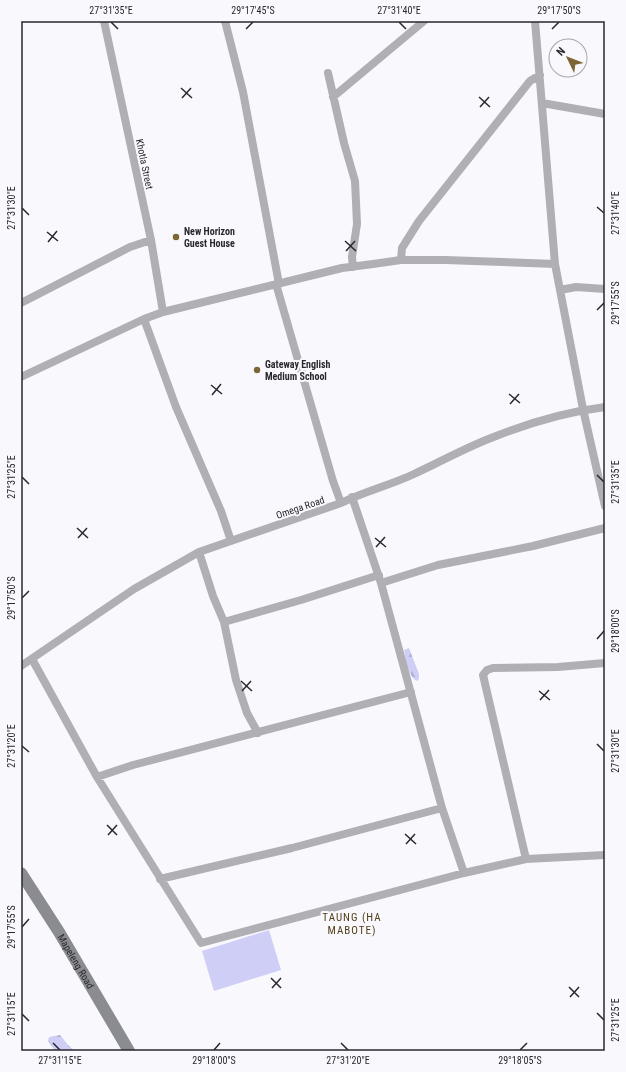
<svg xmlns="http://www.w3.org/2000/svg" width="626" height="1072" viewBox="0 0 626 1072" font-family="'Roboto Condensed',sans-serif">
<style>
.forest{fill:url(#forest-firs)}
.park{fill:#cecef7}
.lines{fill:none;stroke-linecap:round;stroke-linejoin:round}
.street{stroke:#afafb4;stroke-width:8}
.secondary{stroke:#8b8c92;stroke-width:12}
.ticks{fill:none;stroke:#29292d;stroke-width:1.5}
.poi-dot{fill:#7c6636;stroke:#f9f9fd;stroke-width:1.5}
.labels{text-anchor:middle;stroke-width:4;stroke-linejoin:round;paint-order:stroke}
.street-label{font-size:10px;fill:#29292d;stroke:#f9f9fd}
.poi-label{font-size:10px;font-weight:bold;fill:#29292d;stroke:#f9f9fd;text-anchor:start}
.neighbourhood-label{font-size:11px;letter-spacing:1px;fill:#503f18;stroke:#f9f9fd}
.neatline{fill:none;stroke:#29292d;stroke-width:1.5}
.ticks-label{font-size:10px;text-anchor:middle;fill:#29292d}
</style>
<defs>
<pattern id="forest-firs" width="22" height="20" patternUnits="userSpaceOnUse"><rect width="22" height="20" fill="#cecef7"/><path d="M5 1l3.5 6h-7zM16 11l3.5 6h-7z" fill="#b1b1d4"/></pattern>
</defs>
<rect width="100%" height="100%" fill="#f9f9fd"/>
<path class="forest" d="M 409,648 L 419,674 L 419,679 L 417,681 C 408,676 406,660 404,650 Z
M 60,1035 L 69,1046 L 75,1051 L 55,1051 L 48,1041 L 49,1037 Z"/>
<path class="park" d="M 269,930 L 281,970 L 214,991 L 202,951 Z"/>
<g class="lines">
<path class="street" d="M 104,21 L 151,240 L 163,312
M 225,21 L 243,92 L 279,284
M 535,21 L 555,264 L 583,409 L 605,506
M 328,73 L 344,143 L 355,181 L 357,224 L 352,257 L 353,267
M 333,97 L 424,21
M 542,103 L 605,114
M 401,260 L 402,248 L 419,221 L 530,81 L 540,75
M 276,284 L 333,481 L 341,503
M 560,290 L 576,287 L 605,289
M 21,303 L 130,247 L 151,240
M 144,319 L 176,407 L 221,511 L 231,541
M 21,377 L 144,319 L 163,312 L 342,268 L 373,264 L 401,260 L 445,260 L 555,264
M 352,497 L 381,583 L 442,808 L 464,873
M 199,552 L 213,596 L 224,622
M 381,583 L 438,565 L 533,546 L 605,528
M 32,659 L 97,777 L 201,943 L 464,873 L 526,859 L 605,855
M 21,666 L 134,589 L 199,552 L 341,503 C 365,491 391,485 414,474 C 440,462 465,448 491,438 C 528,423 566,412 605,407
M 258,733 L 247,713 L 236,680 L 224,622 L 301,600 L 379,575
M 97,777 L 133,765 L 411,692
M 526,859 L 483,675 L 487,670 L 493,668 L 558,667 L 605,663
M 160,879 L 292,848 L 442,808"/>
<path class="secondary" id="s1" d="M 21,873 L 59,932 L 129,1051"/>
</g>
<path class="ticks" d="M 111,22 L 118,29M 399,22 L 406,29M 246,29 L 253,22M 552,29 L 559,22M 181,88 L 192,98M 479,97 L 490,107M 182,98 L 191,88M 480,107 L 489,97M 597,207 L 604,213M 22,208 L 29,215M 47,232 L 58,241M 345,241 L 356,251M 48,242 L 57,231M 346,251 L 355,241M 597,310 L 604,303M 211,385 L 222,394M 509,394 L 520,403M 212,395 L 221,384M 510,404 L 519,394M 597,475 L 604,482M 22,477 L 29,484M 77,528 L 88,538M 78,538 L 87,528M 375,538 L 386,547M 376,547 L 385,537M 22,598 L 29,591M 597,639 L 604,631M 241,681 L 252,691M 242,691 L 251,681M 539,691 L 550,700M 540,700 L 549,690M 597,744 L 604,751M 22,746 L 29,752M 107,825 L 117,835M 405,834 L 416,844M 108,835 L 117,825M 406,844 L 415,834M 22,927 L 29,919M 271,978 L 281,988M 569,987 L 579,997M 272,988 L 281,978M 570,997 L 579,987M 597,1013 L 604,1020M 22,1014 L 29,1021M 53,1043 L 60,1050M 341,1043 L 348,1050M 214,1050 L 220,1043M 520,1050 L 527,1043"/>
<g class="poi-dot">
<circle cx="176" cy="237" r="4"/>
<circle cx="257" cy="370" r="4"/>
</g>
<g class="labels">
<g class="street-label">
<text transform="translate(145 164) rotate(78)" y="4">Khotla Street</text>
<text transform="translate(300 507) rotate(-19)" y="4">Omega Road</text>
<text dy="4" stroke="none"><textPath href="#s1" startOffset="104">Mapeleng Road</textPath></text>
</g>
<g class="poi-label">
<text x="184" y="235">New Horizon<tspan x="184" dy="12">Guest House</tspan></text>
<text x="265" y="368">Gateway English<tspan x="265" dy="12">Medium School</tspan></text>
</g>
<g class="neighbourhood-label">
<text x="352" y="921">TAUNG (HA<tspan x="352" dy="13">MABOTE)</tspan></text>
</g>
</g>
<rect width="626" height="1072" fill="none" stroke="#f9f9fd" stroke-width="44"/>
<g transform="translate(568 58) rotate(313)"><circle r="19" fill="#f9f9fd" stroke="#a6a6aa"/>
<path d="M0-3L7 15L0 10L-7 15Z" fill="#7c6636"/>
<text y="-6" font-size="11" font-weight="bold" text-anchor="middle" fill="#29292d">N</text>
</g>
<rect x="22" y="22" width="582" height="1028" class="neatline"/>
<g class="ticks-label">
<text x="111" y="14">27°31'35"E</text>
<text x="253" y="14">29°17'45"S</text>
<text x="399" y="14">27°31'40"E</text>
<text x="559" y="14">29°17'50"S</text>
<text transform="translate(11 208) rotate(-90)" y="4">27°31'30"E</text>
<text transform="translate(615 213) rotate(-90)" y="4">27°31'40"E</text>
<text transform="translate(615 303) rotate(-90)" y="4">29°17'55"S</text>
<text transform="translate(11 477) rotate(-90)" y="4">27°31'25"E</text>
<text transform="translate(615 482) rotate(-90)" y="4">27°31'35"E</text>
<text transform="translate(11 598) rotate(-90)" y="4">29°17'50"S</text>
<text transform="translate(615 631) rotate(-90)" y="4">29°18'00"S</text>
<text transform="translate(11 746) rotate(-90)" y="4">27°31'20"E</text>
<text transform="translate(615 751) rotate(-90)" y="4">27°31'30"E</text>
<text transform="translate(11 927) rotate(-90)" y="4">29°17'55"S</text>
<text transform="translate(11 1014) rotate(-90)" y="4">27°31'15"E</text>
<text transform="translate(615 1020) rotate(-90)" y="4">27°31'25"E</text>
<text x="60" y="1064">27°31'15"E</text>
<text x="214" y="1064">29°18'00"S</text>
<text x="348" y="1064">27°31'20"E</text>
<text x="520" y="1064">29°18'05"S</text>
</g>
</svg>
